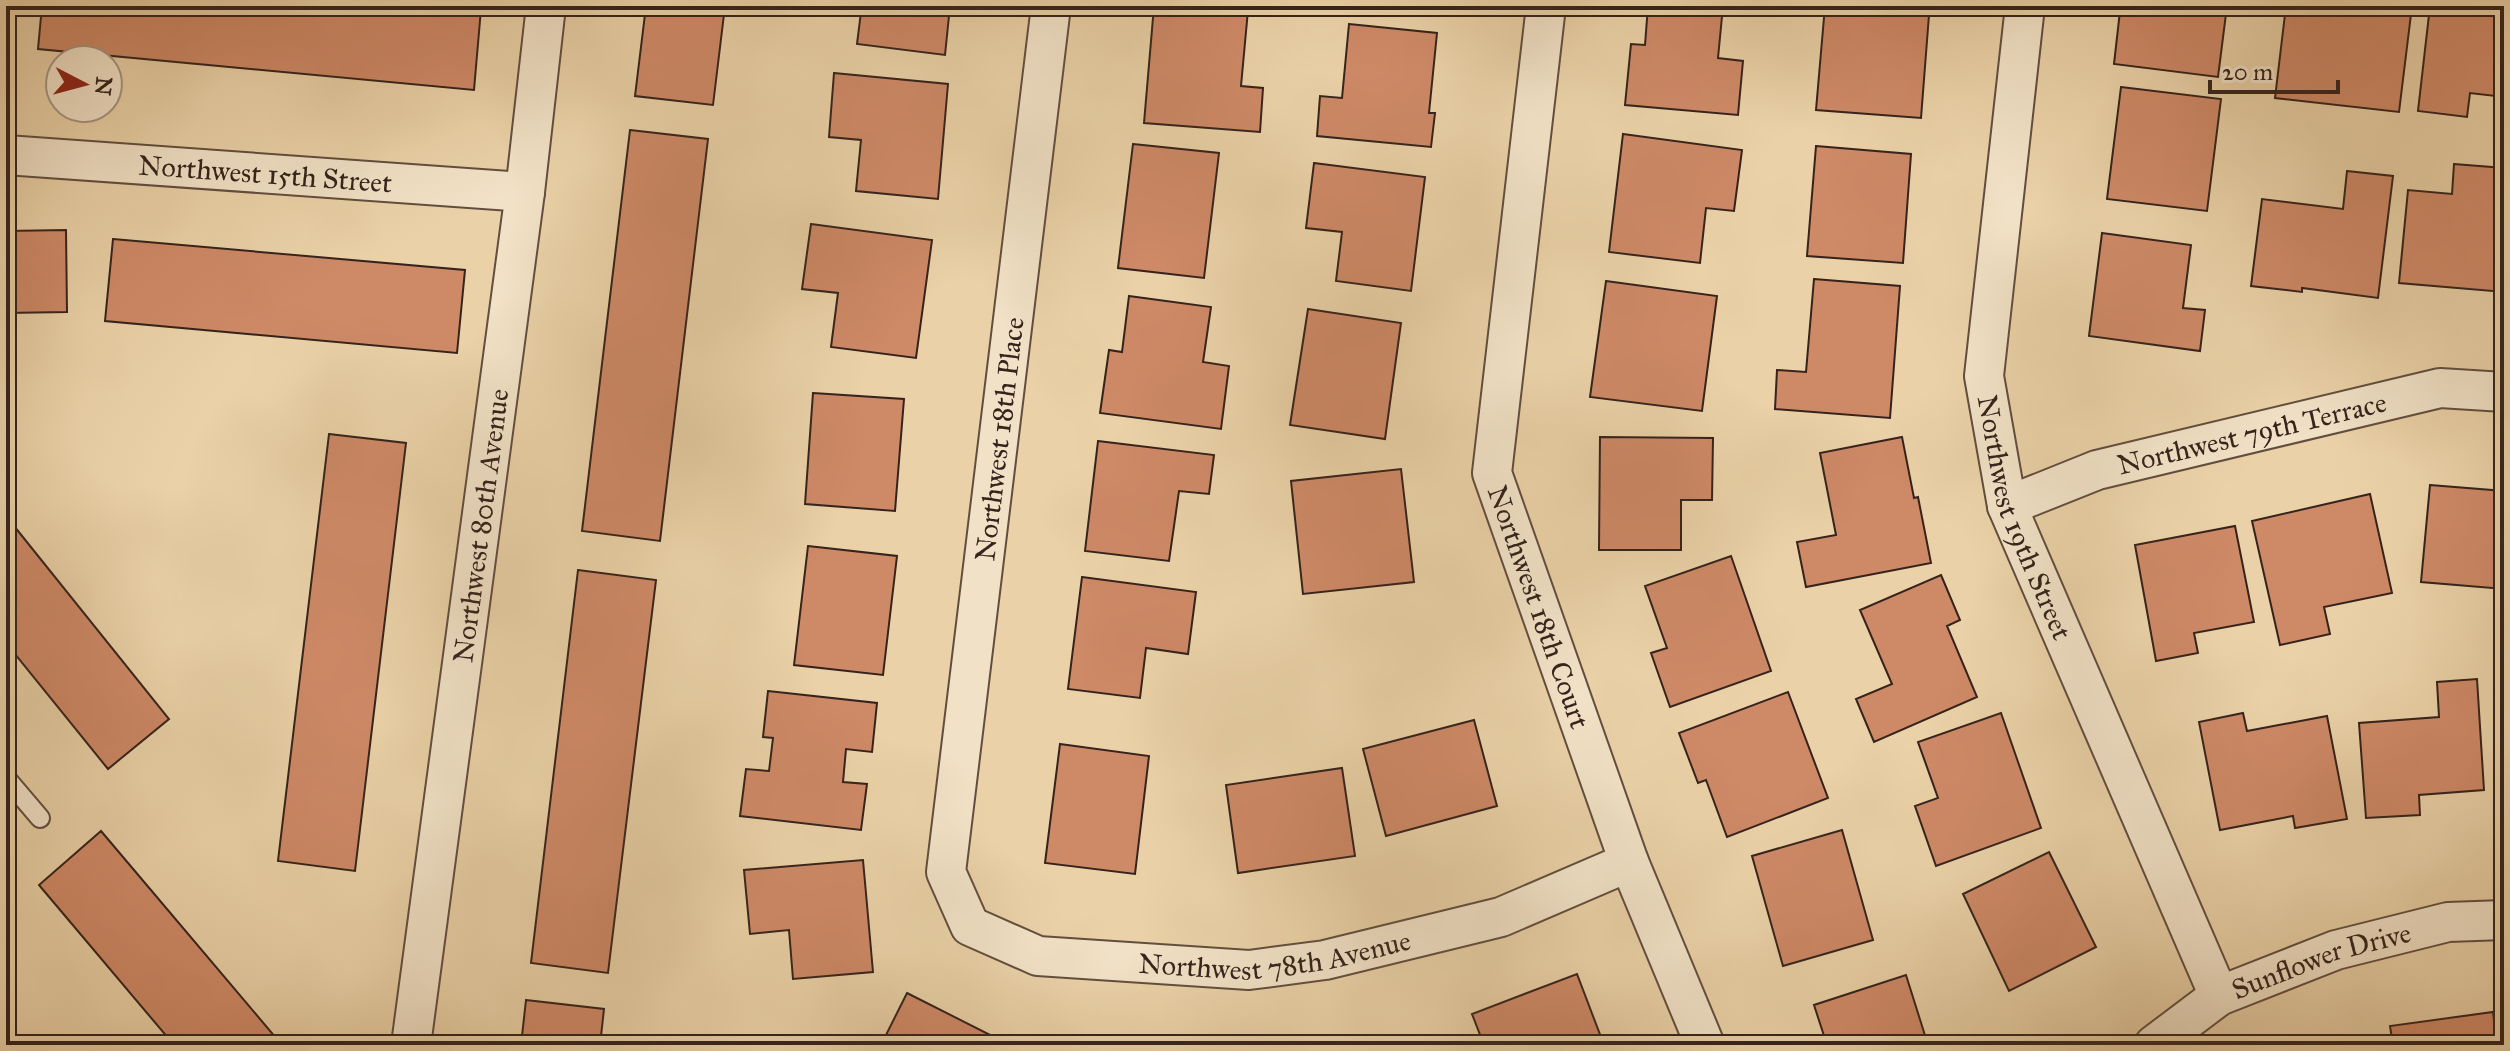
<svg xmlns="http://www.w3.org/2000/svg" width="2510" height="1051" viewBox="0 0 2510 1051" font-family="'IM FELL Great Primer',serif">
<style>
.building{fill:#ce8967;stroke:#35231c;stroke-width:2}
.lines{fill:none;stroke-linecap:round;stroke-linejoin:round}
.service-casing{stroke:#624e3f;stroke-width:22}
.minor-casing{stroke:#624e3f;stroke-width:42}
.service{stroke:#f1e1c6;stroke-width:18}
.minor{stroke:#f1e1c6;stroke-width:38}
.labels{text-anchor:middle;stroke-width:6;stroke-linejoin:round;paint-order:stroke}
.street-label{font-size:28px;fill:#35231c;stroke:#f1e1c6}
</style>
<rect width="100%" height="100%" fill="#ead1a7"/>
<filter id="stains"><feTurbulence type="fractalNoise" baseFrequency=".0025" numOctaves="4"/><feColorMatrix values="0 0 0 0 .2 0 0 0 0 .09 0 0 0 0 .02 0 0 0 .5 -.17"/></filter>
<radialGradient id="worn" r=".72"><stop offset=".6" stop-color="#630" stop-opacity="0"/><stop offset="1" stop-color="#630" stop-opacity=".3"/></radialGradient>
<path class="building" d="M 42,6 L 446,6 L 481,9 L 474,90 L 38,49 Z
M 646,6 L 725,6 L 713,105 L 635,96 Z
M 879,6 L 950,6 L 945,55 L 857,44 L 861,12 L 878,14 Z
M 1154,6 L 1205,6 L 1248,10 L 1241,86 L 1263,88 L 1260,132 L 1144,123 Z
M 1397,6 L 1443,6 L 1443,11 Z
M 1648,6 L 1723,6 L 1718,58 L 1743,61 L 1738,115 L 1625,105 L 1631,44 L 1645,45 Z
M 1825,6 L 1929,15 L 1921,118 L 1816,110 Z
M 2148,6 L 2227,6 L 2218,77 L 2114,64 L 2120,11 L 2147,14 Z
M 2286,6 L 2412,6 L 2399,112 L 2275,98 Z
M 2430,6 L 2504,6 L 2504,97 L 2470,93 L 2467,117 L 2418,111 Z
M 1349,24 L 1437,33 L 1429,113 L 1435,113 L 1431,147 L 1317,136 L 1320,96 L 1342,98 Z
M 834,73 L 948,84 L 938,199 L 856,191 L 861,140 L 829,137 Z
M 2121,87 L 2221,99 L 2207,211 L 2107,199 Z
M 630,130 L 708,139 L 660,541 L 582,531 Z
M 1623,134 L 1742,150 L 1734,211 L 1706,208 L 1700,263 L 1609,252 Z
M 1133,144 L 1219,153 L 1204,278 L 1118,268 Z
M 1816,146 L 1911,154 L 1903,263 L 1807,256 Z
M 1314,163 L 1425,177 L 1411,291 L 1336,281 L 1342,232 L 1306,228 Z
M 2454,164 L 2504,168 L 2504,292 L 2399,283 L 2408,190 L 2452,194 Z
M 2347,171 L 2393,176 L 2378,298 L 2302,288 L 2302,292 L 2251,286 L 2262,199 L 2343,209 Z
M 811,224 L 932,240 L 916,358 L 831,347 L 838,293 L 802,289 Z
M 66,230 L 67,312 L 6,313 L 6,231 Z
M 2102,233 L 2191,245 L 2183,308 L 2205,310 L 2200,351 L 2089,336 Z
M 113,239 L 465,270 L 457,353 L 105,321 Z
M 1814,279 L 1900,286 L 1890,418 L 1775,409 L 1777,370 L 1806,372 Z
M 1606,281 L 1717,296 L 1702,411 L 1590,397 Z
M 1129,296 L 1211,307 L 1203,362 L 1229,366 L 1221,429 L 1100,413 L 1109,350 L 1122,352 Z
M 1308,309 L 1401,323 L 1385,439 L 1290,425 Z
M 813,393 L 904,399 L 895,511 L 805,504 Z
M 329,434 L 406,443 L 355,871 L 278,861 Z
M 1600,437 L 1713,438 L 1712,500 L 1681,500 L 1681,550 L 1599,550 Z
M 1902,437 L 1914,498 L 1918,497 L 1931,563 L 1806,587 L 1797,542 L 1836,535 L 1820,453 Z
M 1098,441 L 1214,455 L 1209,494 L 1179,491 L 1169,561 L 1085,551 Z
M 1401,469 L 1414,582 L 1303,594 L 1291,481 Z
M 2430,485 L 2504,491 L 2504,589 L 2421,582 Z
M 2370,494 L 2392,593 L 2324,607 L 2330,634 L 2280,645 L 2252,521 Z
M 6,516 L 169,719 L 108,769 L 6,643 Z
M 2235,526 L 2254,622 L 2194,633 L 2198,653 L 2156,661 L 2135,545 Z
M 808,546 L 897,556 L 883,675 L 794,665 Z
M 1731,556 L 1771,671 L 1670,707 L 1651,653 L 1667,648 L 1645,586 Z
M 578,570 L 656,580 L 608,973 L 531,963 Z
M 1941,575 L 1960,620 L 1947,626 L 1977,697 L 1874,742 L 1856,699 L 1892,684 L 1860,610 Z
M 1082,577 L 1196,592 L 1188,654 L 1146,648 L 1140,698 L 1068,689 Z
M 2477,679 L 2484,790 L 2419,795 L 2420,815 L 2366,818 L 2359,723 L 2439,717 L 2437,682 Z
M 768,691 L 877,703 L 872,752 L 846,749 L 843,782 L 867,784 L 861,830 L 740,816 L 746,769 L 769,771 L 773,738 L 763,737 Z
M 1788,692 L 1828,798 L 1727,837 L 1706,780 L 1698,783 L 1679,733 Z
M 2001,713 L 2041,828 L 1936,866 L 1915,806 L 1938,798 L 1918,742 Z
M 2243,713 L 2247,731 L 2327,716 L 2347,819 L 2295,828 L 2293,816 L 2220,830 L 2199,722 Z
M 1474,720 L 1497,806 L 1386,836 L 1363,749 Z
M 1060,744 L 1149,756 L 1135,874 L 1045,863 Z
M 1342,768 L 1355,856 L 1238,873 L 1226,785 Z
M 1842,830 L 1873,940 L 1783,966 L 1752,856 Z
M 101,831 L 282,1045 L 174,1045 L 39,885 Z
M 2049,852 L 2096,947 L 2009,991 L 1963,894 Z
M 863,860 L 873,972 L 793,979 L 789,930 L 750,934 L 744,870 Z
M 1577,974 L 1604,1045 L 1484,1045 L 1472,1014 Z
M 1906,975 L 1928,1045 L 1827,1045 L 1814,1005 Z
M 907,993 L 1006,1043 L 1005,1045 L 881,1045 Z
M 526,1000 L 604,1009 L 600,1045 L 521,1045 Z
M 2493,1012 L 2497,1045 L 2393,1045 L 2390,1026 Z"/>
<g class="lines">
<g class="service-casing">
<path id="service" d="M 6,778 L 40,818"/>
</g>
<g class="minor-casing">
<g id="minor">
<path id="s1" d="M 1051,6 L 946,872 L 970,926 L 1038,956 L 1249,970 L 1325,960 L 1501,917 L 1629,862"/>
<path id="s2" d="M 1546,6 L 1492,473 L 1629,862 L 1705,1045"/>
<path id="s3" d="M 2025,6 L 1984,376 L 2007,506 L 2219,996"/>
<path id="s4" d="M 6,155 L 525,192"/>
<path id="s5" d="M 2007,506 L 2097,470 L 2440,388 L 2504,392"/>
<path id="s6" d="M 411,1045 L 525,192 L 546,6"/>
<path id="s7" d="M 2154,1045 L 2219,996 L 2336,950 L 2448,922 L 2504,920"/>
</g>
</g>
<use href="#service" class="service"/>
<use href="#minor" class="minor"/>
</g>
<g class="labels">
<g class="street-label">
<text dy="10" stroke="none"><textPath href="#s4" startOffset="260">Northwest 15th Street</textPath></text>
<text dy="10" stroke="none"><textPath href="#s5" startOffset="256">Northwest 79th Terrace</textPath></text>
<text transform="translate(999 439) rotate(-83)" y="10">Northwest 18th Place</text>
<text dy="10" stroke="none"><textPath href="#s3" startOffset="520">Northwest 19th Street</textPath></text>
<text dy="10" stroke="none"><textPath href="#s6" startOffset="524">Northwest 80th Avenue</textPath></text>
<text dy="10" stroke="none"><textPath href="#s2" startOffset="612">Northwest 18th Court</textPath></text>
<text dy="10" stroke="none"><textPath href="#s1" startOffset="1244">Northwest 78th Avenue</textPath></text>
<text dy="10" stroke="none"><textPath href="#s7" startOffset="190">Sunflower Drive</textPath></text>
</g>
</g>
<rect width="2510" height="1051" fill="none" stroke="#ead1a7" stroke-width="32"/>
<rect x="8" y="8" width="2494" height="1035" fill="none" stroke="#35231c" stroke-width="4"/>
<rect x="16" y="16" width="2478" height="1019" fill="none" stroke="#35231c" stroke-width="2"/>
<g transform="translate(84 84) rotate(96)"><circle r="38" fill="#f1e1c6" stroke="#a69582" stroke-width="2"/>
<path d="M0-6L14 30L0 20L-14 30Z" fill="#8f2418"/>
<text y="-12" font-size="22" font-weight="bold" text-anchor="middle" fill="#35231c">N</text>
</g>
<path d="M2210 80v12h128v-12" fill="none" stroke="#35231c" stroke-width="4"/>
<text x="2222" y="80" font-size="24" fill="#35231c" stroke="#f1e1c6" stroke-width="6" paint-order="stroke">20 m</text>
<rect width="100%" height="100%" filter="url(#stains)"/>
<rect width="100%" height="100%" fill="url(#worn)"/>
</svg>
